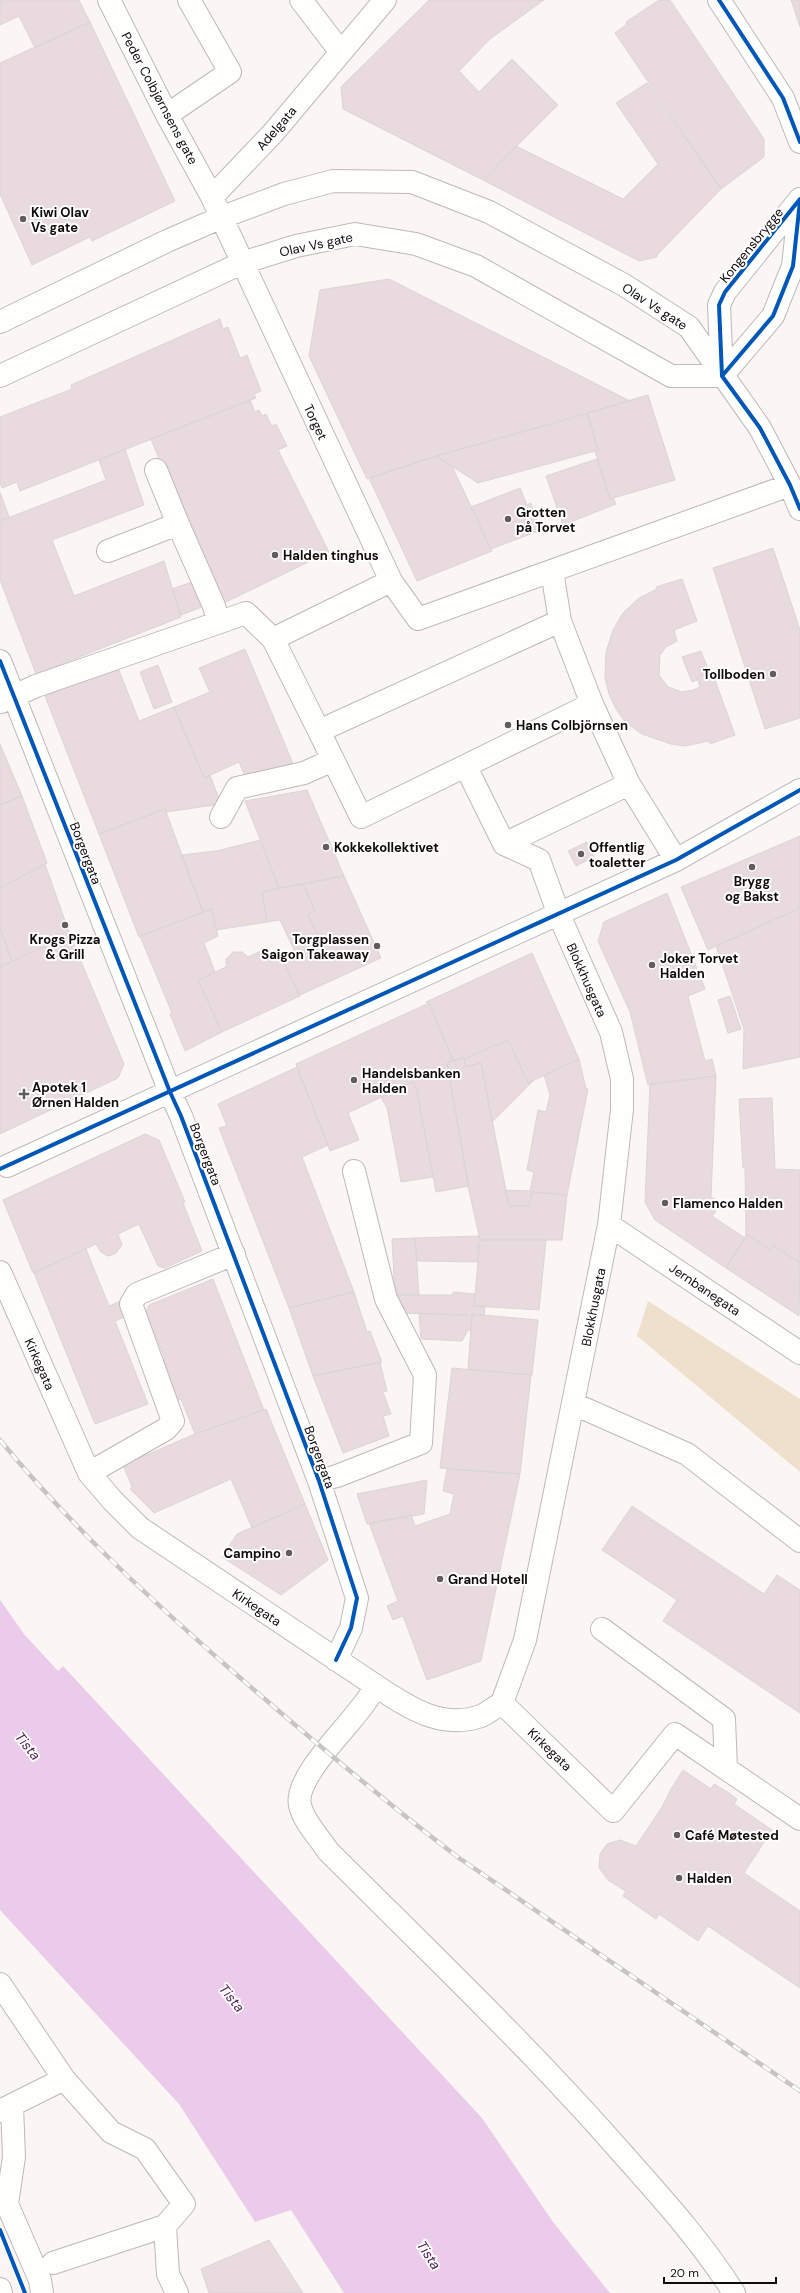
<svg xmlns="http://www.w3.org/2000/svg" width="800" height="2293" viewBox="0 0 800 2293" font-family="'DM Sans',sans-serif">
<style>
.green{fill:#eee0cc}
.water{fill:#eacbea}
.building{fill:#e8dade;stroke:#dbd5d6}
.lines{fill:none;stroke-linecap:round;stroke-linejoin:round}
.minor-casing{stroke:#bfb8b8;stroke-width:24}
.minor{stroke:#fefefd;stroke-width:22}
.rail-casing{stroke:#c6c5c4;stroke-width:4.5}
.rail{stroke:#fff;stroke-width:3;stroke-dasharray:9;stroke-linecap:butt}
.cycleway-casing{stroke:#fff;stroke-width:6}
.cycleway{stroke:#0057b8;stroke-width:4}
.poi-dot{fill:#625c5b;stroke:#fff;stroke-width:1.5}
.labels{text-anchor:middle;stroke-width:4;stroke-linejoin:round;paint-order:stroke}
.street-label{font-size:13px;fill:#100a09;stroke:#fff}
.poi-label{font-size:13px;font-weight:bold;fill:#100a09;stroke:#fff;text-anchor:start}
.water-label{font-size:14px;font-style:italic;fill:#532157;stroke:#fff}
</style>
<rect width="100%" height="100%" fill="#fbf5f4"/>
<path class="green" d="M 648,1301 L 800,1399 L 800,1472 L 637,1336 Z"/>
<path class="water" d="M 0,1600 L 24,1634 L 58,1671 L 63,1666 L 482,2118 L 553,2222 L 610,2293 L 344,2293 L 291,2210 L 255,2222 L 179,2104 L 0,1910 Z"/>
<path class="building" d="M 0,0 L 79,0 L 90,22 L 35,48 L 19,16 L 0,25 Z
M 429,0 L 544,0 L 490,39 L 459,71 L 479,92 L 512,59 L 558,105 L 483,180 L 343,109 L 341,87 Z
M 659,0 L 670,0 L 764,139 L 764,157 L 721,189 L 615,33 L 627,24 L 626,22 Z
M 791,0 L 800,0 L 800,27 Z
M 90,22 L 175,201 L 92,241 L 90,237 L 32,265 L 0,194 L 0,63 Z
M 647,83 L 721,189 L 657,255 L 657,257 L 639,261 L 483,180 L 516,146 L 623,199 L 658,164 L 616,103 Z
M 389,279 L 630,401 L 436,456 L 367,479 L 309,356 L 320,290 Z
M 220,319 L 223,329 L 228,327 L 240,358 L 247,355 L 261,391 L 254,394 L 256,398 L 20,491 L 17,482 L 2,488 L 0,483 L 0,417 L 72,389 L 71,385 Z
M 648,395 L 675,480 L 610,499 L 595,451 L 598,450 L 587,413 Z
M 250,400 L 255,412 L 259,410 L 262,416 L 266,414 L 272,426 L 276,424 L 287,446 L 278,450 L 329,552 L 222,604 L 153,462 L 159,459 L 151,439 Z
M 588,414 L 598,450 L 595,451 L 478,483 L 436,456 Z
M 125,449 L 144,505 L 52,540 L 74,596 L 164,561 L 181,617 L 36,674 L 0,580 L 0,521 L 106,480 L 99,460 Z
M 436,456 L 452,466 L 492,551 L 417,581 L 369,478 Z
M 597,459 L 610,499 L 613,498 L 616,504 L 563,525 L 546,476 Z
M 520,488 L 527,505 L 531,503 L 541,530 L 491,549 L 471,507 Z
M 0,492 L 9,517 L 0,521 Z
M 773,548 L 800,630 L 800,718 L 765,729 L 713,568 Z
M 209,576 L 220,600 L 181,615 L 172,589 Z
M 682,579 L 697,621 L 674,630 L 677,641 L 666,647 L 660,655 L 659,675 L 668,687 L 682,692 L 693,690 L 700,687 L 697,677 L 712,672 L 735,735 L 710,744 L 709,741 L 685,746 L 671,744 L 642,734 L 625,722 L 616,709 L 609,694 L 605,678 L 606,652 L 613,630 L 623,613 L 639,598 L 657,589 L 656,587 Z
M 245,649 L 294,766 L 249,785 L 239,762 L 204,778 L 174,707 L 210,692 L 199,668 Z
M 701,651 L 708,669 L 703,670 L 704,674 L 697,677 L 697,680 L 692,682 L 682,657 Z
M 158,665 L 172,702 L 154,709 L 140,672 Z
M 118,668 L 139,721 L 174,707 L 204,778 L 210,775 L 221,804 L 166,812 L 165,809 L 99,834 L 45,696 Z
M 0,744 L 22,796 L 0,805 Z
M 307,790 L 344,876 L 279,888 L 245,801 Z
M 22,796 L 47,863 L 0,888 L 0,805 Z
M 165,809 L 203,912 L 139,937 L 99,834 Z
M 800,836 L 800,908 L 708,950 L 681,887 Z
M 260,840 L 279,888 L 262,892 L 267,922 L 216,930 L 212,909 L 203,912 L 181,855 L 216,851 Z
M 587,842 L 594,857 L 576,866 L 568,851 Z
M 45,864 L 70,935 L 12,961 L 0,928 L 0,888 Z
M 344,876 L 381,958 L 300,995 L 283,960 L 321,942 L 308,914 L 315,911 L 303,884 Z
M 303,884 L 315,911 L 308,914 L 321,942 L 296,954 L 280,920 L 267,922 L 262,892 Z
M 667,893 L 705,989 L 688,996 L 705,1061 L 712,1059 L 716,1076 L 648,1085 L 630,1012 L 598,941 L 604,922 Z
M 800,908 L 800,1057 L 743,1069 L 744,1029 L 716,946 Z
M 212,909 L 218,936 L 204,943 L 215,972 L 198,980 L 222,1032 L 185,1051 L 170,1014 L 172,1013 L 140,936 Z
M 0,928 L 12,961 L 0,967 Z
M 70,935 L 124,1064 L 118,1078 L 0,1134 L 0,967 Z
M 265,949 L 281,956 L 300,996 L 222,1032 L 198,980 L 226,967 L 226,959 L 233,952 L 242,952 L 248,957 Z
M 532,953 L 579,1059 L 528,1083 L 508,1040 L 464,1059 L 464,1057 L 453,1061 L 429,1003 L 426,1002 Z
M 730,996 L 741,1029 L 728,1033 L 718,1000 Z
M 429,1003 L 453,1061 L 447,1063 L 469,1186 L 436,1192 L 417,1092 L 413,1082 L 348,1113 L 359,1140 L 330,1151 L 296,1064 Z
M 508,1040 L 528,1083 L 534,1080 L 492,1122 L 481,1063 L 465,1067 L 464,1059 Z
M 464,1057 L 465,1067 L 481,1063 L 509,1206 L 529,1206 L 532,1192 L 567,1195 L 562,1240 L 480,1240 L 468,1186 L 447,1063 Z
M 579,1059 L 586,1089 L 588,1089 L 567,1195 L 532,1192 L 529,1206 L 509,1206 L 505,1190 L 530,1191 L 534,1172 L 527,1170 L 538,1110 L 546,1112 L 550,1095 L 544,1075 Z
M 297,1067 L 328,1145 L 302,1157 L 354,1292 L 289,1308 L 219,1128 L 227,1126 L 218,1104 Z
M 716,1076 L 711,1197 L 716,1200 L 715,1213 L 712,1216 L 745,1238 L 726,1268 L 655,1220 L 645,1202 L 650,1084 Z
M 413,1082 L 417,1092 L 433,1177 L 401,1182 L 387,1108 L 381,1097 Z
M 772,1098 L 775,1169 L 800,1170 L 800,1263 L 773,1245 L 770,1250 L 747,1234 L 746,1236 L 745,1168 L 743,1168 L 739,1099 Z
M 145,1134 L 159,1140 L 185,1202 L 183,1203 L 202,1251 L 165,1268 L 158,1266 L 139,1224 L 118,1234 L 122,1245 L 116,1253 L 112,1255 L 107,1256 L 100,1251 L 96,1244 L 33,1273 L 3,1200 Z
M 747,1234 L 770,1250 L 773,1245 L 800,1263 L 799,1316 L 726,1268 Z
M 479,1236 L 478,1262 L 417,1261 L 415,1238 Z
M 415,1238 L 419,1295 L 395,1295 L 392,1239 Z
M 480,1240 L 546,1240 L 539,1310 L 474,1306 Z
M 86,1249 L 109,1306 L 121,1301 L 127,1316 L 115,1321 L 148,1404 L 95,1424 L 34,1273 Z
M 213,1279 L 264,1410 L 195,1434 L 181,1399 L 172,1403 L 156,1363 L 165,1359 L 146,1312 L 149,1305 Z
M 354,1292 L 367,1332 L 370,1331 L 382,1362 L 313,1376 L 289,1308 Z
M 453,1292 L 475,1294 L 474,1306 L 485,1306 L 484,1315 L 396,1313 L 395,1295 L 453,1295 Z
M 419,1313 L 472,1316 L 471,1330 L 468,1330 L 462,1341 L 421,1339 Z
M 472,1314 L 538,1320 L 532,1375 L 468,1369 Z
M 380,1362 L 387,1391 L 383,1392 L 391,1414 L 383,1416 L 389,1436 L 343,1453 L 313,1376 Z
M 452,1368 L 531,1375 L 520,1474 L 440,1468 Z
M 266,1409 L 305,1504 L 252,1528 L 231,1479 L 154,1513 L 130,1489 L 132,1487 L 123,1465 L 195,1434 Z
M 447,1469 L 520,1474 L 481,1661 L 427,1680 L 403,1616 L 393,1620 L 387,1606 L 398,1601 L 369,1523 L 411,1515 L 415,1526 L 450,1514 L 454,1494 L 443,1491 Z
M 427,1480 L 424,1514 L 367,1524 L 357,1494 Z
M 305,1504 L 328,1560 L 281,1595 L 222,1557 L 237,1534 Z
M 632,1506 L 764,1594 L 777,1575 L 800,1590 L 800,1713 L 663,1621 L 677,1600 L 602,1550 Z
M 683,1770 L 711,1789 L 714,1784 L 726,1791 L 737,1799 L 734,1804 L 772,1830 L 744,1873 L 800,1911 L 800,1988 L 708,1926 L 698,1941 L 659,1914 L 656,1919 L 623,1896 L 626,1891 L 609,1881 L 599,1868 L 600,1854 L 607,1844 L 620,1840 L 636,1846 L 662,1807 L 671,1789 Z
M 269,2240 L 303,2293 L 209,2293 L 201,2269 Z"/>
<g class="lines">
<g class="minor-casing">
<path id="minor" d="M 109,0 L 167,115 L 212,197
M 301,0 L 340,51
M 385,0 L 273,133 L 212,197 L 391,581
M 719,0 L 783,98 L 800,142
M 167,115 L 230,72 L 189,0
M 0,322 L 167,241 L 220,218 L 284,194 L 333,181 L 412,182 L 489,212 L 624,285 L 689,327 L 760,428 L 790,485 L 800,509
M 0,376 L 242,263 L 296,246 L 355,234 L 416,244 L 476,266 L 671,376 L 722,376
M 722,376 L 719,305 L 725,292 L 800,199
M 722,376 L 773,316 L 793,266 L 800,201
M 156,470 L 178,524
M 108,551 L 178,524 L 214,606 L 218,621
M 273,639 L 319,731 L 560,621 L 552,571
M 0,661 L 170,1092 L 181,1116 L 319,1481 L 357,1598 L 351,1628 L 336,1660
M 1,702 L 36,686 L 246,613 L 273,639 L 391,581 L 418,619 L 790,485
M 592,704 L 629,784
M 319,731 L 361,817 L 592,704 L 560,621
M 466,767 L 504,844 L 539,860 L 559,915 L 611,1032 L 622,1079 L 622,1109 L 609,1225 L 525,1640 L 502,1703
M 221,817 L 237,788 L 304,773 L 333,760
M 504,844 L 629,784 L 676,860
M 7,1166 L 676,860 L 800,790
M 609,1225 L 800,1353
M 0,1272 L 89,1473 L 113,1501 L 140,1528 L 376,1686 C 408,1707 441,1730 481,1716 C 488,1713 495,1707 502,1703 L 613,1811 L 675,1734 L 800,1819
M 574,1404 L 687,1454 L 800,1541
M 89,1473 L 166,1429 L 173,1421 L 131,1304 L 137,1294 L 234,1254
M 319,1481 L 337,1476 L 421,1443 L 425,1375 L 386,1299 L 354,1171
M 602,1629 L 724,1719 L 726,1769
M 376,1686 C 371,1694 366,1702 360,1709 C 345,1730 294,1779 300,1805 C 303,1821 319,1837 328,1851 C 427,1950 529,2047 621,2152 C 661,2197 702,2242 734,2293
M 0,1984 L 64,2079 L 111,2132 L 145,2149 L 184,2204 L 165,2226 L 168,2274 L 177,2293
M 12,2106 L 14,2157 L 7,2204 L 40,2280 L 42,2293
M 0,2111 L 64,2079
M 53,2263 L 165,2226
M 0,2289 L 1,2293"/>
</g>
<use href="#minor" class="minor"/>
<g class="rail-casing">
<path id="rail" d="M 0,1440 C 69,1524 148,1597 230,1669 C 305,1734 380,1798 459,1858 L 800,2091"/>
</g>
<use href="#rail" class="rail"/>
<g class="cycleway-casing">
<path id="cycleway" d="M 719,0 L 783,98 L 800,142
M 800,199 L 725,292 L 719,305 L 722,376 L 760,428 L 790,485 L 800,509
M 722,376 L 773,316 L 793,266 L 800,201
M 0,661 L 170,1092 L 181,1116 L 319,1481 L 357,1598 L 351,1628 L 336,1660
M 0,1169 L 676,860 L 800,790
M 0,2230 L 25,2293"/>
</g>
<use href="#cycleway" class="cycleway"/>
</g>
<g class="poi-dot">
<circle cx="23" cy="219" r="4"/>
<circle cx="508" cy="519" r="4"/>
<circle cx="275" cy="555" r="4"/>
<circle cx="773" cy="674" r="4"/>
<circle cx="508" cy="725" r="4"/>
<circle cx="326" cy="847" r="4"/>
<circle cx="581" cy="854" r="4"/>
<circle cx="752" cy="867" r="4"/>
<circle cx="65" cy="925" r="4"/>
<circle cx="377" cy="946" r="4"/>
<circle cx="652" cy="965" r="4"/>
<circle cx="354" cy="1080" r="4"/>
<path d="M22 1088h4v4h4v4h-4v4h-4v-4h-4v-4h4z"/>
<circle cx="665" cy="1203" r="4"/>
<circle cx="289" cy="1553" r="4"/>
<circle cx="440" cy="1579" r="4"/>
<circle cx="677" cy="1835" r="4"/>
<circle cx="679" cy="1878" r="4"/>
</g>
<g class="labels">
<g class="street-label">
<text transform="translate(160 98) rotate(62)" y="5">Peder Colbjørnsens gate</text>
<text transform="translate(276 128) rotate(-49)" y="5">Adelgata</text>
<text transform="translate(316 244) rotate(-12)" y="5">Olav Vs gate</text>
<text transform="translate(751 245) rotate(-51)" y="5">Kongensbrygge</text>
<text transform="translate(655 306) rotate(33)" y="5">Olav Vs gate</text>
<text transform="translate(316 422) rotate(65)" y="5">Torget</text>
<text transform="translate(86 853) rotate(69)" y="5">Borgergata</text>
<text transform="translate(587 980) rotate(66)" y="5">Blokkhusgata</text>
<text transform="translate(206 1154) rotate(69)" y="5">Borgergata</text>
<text transform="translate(705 1289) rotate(34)" y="5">Jernbanegata</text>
<text transform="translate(593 1307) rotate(-79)" y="5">Blokkhusgata</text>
<text transform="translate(40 1364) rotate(66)" y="5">Kirkegata</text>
<text transform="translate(320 1457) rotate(70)" y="5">Borgergata</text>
<text transform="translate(257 1607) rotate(34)" y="5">Kirkegata</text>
<text transform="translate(550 1749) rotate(44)" y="5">Kirkegata</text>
</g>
<g class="poi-label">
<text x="31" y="217">Kiwi Olav<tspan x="31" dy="15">Vs gate</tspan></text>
<text x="516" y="517">Grotten<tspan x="516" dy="15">på Torvet</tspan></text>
<text x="283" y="560">Halden tinghus</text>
<text x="765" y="679" text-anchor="end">Tollboden</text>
<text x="516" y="730">Hans Colbjörnsen</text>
<text x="334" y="852">Kokkekollektivet</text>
<text x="589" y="852">Offentlig<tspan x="589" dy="15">toaletter</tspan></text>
<text x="752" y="886" text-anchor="middle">Brygg<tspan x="752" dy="15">og Bakst</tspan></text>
<text x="65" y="944" text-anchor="middle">Krogs Pizza<tspan x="65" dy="15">&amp; Grill</tspan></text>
<text x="369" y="944" text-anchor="end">Torgplassen<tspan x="369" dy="15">Saigon Takeaway</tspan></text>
<text x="660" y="963">Joker Torvet<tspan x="660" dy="15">Halden</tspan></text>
<text x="362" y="1078">Handelsbanken<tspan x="362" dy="15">Halden</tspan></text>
<text x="32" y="1092">Apotek 1<tspan x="32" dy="15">Ørnen Halden</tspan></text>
<text x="673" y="1208">Flamenco Halden</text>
<text x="281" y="1558" text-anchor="end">Campino</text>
<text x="448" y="1584">Grand Hotell</text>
<text x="685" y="1840">Café Møtested</text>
<text x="687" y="1883">Halden</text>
</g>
<g class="water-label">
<text transform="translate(28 1746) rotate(51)" y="5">Tista</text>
<text transform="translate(232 1998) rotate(51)" y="5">Tista</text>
<text transform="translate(429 2255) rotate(57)" y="5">Tista</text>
</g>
</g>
<path d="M664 2277v6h112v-6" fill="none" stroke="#100a09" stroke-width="2"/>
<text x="670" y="2277" font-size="12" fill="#100a09" stroke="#ffffff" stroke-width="3" paint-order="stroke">20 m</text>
</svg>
